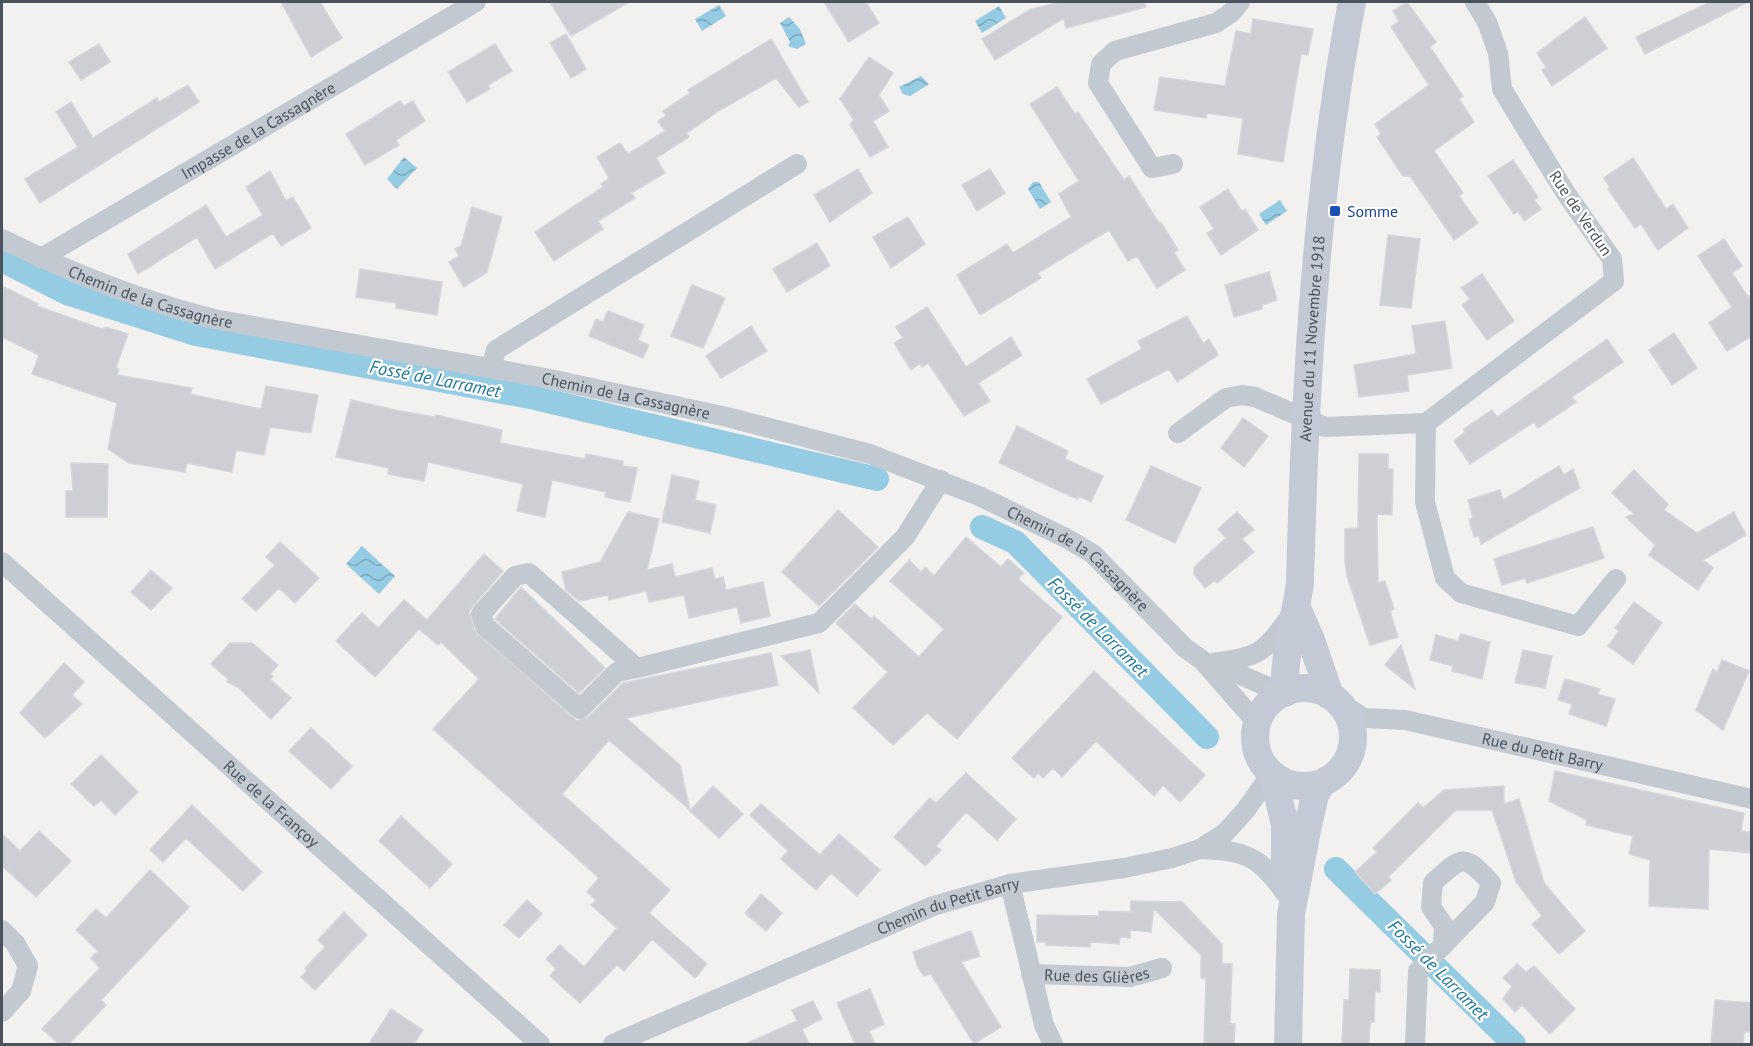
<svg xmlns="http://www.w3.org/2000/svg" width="1753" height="1046" viewBox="0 0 1753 1046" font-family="'PT Sans',sans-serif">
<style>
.water{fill:url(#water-waves)}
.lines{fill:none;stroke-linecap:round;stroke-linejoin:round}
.canal{stroke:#95cce3;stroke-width:24}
.building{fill:#cecfd4;stroke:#d5d6db;stroke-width:1.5}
.street{stroke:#c2c9d0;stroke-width:20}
.secondary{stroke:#c3cad5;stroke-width:28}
.transit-dot{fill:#1a4fb4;stroke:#fff;stroke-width:2}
.labels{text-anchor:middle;stroke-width:4.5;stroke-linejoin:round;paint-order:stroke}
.street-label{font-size:16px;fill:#4a525c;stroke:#fff}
.transit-label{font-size:16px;fill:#164399;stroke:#fff;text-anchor:start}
.water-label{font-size:18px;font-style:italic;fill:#1b779d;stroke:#fff}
</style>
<defs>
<pattern id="water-waves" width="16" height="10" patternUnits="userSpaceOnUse" patternTransform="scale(1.5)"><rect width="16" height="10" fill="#95cce3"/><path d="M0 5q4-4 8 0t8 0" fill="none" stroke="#7ca8bb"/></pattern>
</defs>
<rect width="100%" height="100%" fill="#f2f1f0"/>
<path class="water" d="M 719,5 L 726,16 L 702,31 L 695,19 Z
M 999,6 L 1006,18 L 982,33 L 975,21 Z
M 789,17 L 800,29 L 806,44 L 797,49 L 788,46 L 790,42 L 780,23 Z
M 921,76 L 929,84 L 910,96 L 903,94 L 899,87 Z
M 404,157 L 417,168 L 397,189 L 387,179 Z
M 1033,182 L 1039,182 L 1051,202 L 1040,209 L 1028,189 Z
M 1280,200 L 1287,211 L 1266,225 L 1259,214 Z
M 362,546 L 395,576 L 379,594 L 346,564 Z"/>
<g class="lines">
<path class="canal" d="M 2,260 L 67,293 L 196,334 L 535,398 L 877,479
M 982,527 L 1015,542 L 1207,737
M 1336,869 L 1514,1044"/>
</g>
<path class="building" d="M 281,2 L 320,2 L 342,38 L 311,57 Z
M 550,2 L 629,2 L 571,36 Z
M 824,2 L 866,2 L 879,23 L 849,42 Z
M 1060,2 L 1145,2 L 1146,7 L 1066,28 L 1064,18 L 995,60 L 982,39 L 1029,10 Z
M 1407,2 L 1436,42 L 1430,47 L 1463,96 L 1459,99 L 1474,122 L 1434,151 L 1463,193 L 1459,196 L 1478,223 L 1454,240 L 1410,176 L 1403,176 L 1377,137 L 1381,134 L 1375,124 L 1429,85 L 1391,27 L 1399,21 L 1393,11 Z
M 1710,2 L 1748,2 L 1645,54 L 1636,37 Z
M 1585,17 L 1607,48 L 1552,86 L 1542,70 L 1546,67 L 1537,53 Z
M 1253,19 L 1313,29 L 1308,55 L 1301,54 L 1283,162 L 1238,154 L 1243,118 L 1207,113 L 1206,118 L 1154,110 L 1160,77 L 1225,86 L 1236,31 L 1251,34 Z
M 566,34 L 586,69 L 571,78 L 550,43 Z
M 771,39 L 808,102 L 799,107 L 776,78 L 720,110 L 687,133 L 689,137 L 656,158 L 665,173 L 631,193 L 635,198 L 598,221 L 603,229 L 554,261 L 535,232 L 603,187 L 601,184 L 609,178 L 597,157 L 620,143 L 628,154 L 665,131 L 658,121 L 666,116 L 663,111 L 690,93 L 688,90 Z
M 99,44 L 110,62 L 81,80 L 69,62 Z
M 495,44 L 512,71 L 488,85 L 490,89 L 467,102 L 448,72 Z
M 869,57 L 893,73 L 879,95 L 889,111 L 873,121 L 888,147 L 870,157 L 850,124 L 854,120 L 840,99 Z
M 188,85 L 199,102 L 40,203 L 25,179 L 78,147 L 56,112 L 71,102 L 93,138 L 157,98 L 159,102 Z
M 1057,87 L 1075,114 L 1078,112 L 1124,180 L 1129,176 L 1159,223 L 1161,222 L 1178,250 L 1174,252 L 1185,270 L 1157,288 L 1137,256 L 1128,261 L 1109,230 L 1038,273 L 1041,278 L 980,315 L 957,275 L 1007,244 L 1013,253 L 1071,217 L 1059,194 L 1079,181 L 1030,104 Z
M 400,101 L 404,106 L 413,101 L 425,121 L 396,140 L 399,145 L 365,165 L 346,134 Z
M 1633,158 L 1666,209 L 1673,204 L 1688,228 L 1658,250 L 1641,224 L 1635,228 L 1608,189 L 1610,187 L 1604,178 Z
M 1513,160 L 1538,197 L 1534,200 L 1541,209 L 1524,221 L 1518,211 L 1514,214 L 1488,176 Z
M 858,169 L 872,193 L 830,222 L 814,195 Z
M 990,169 L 1005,193 L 977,211 L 962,185 Z
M 270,171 L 286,201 L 293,197 L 311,228 L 281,246 L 273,233 L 215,269 L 197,237 L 138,274 L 128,254 L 206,205 L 226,237 L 263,215 L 246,187 Z
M 1228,189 L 1242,212 L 1245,209 L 1258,230 L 1221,255 L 1207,233 L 1214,229 L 1200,207 Z
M 472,207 L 502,217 L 487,272 L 464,287 L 449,262 L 459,256 L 455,249 L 461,246 Z
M 908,217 L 925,244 L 891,268 L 873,237 Z
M 1388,235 L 1420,239 L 1411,308 L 1380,305 Z
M 1724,239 L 1742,266 L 1732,273 L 1748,297 L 1752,294 L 1752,336 L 1727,351 L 1709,323 L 1732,307 L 1698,256 Z
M 817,243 L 830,266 L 787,292 L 773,269 Z
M 360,269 L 442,282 L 437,315 L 396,308 L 396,303 L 356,297 Z
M 1269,272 L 1277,300 L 1262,305 L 1262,309 L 1234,317 L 1225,285 Z
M 1482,274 L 1514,321 L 1487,340 L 1462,305 L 1470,299 L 1461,288 Z
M 692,285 L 725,298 L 703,348 L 671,336 Z
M 2,286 L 38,304 L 37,306 L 102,329 L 106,327 L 128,334 L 116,368 L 119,369 L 117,375 L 192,388 L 190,394 L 261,409 L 266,386 L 318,395 L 311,433 L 270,427 L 264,455 L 236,450 L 232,472 L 187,463 L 185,472 L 129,463 L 108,449 L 117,403 L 32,374 L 39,355 L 2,337 Z
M 927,307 L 966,367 L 1011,337 L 1022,355 L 978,383 L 990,401 L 964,416 L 928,363 L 922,367 L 920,363 L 911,370 L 894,343 L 903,338 L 896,327 Z
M 608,311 L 644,325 L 638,340 L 649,345 L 643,358 L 589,336 L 596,319 L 603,322 Z
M 1187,316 L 1203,343 L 1209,339 L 1218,355 L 1177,382 L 1169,369 L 1101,404 L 1087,379 L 1142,349 L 1138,341 Z
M 1445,321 L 1452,368 L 1407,375 L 1409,391 L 1359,397 L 1354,365 L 1416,354 L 1412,326 Z
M 751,326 L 767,351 L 721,378 L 706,356 Z
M 1674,333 L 1697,368 L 1672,385 L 1649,350 Z
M 1607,339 L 1623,362 L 1572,397 L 1576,402 L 1538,428 L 1534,422 L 1470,464 L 1454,441 L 1465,432 L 1464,429 L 1492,410 L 1497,417 Z
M 351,400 L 400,411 L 435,417 L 436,415 L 502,430 L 500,443 L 585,459 L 586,454 L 623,461 L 623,466 L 637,468 L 630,502 L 605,497 L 606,492 L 552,480 L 545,517 L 517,511 L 523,484 L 428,462 L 424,481 L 388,474 L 389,468 L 336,457 Z
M 1243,418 L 1268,436 L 1244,467 L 1221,448 Z
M 1017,426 L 1068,451 L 1065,459 L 1103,476 L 1091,502 L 1079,496 L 1077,499 L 999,463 Z
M 1359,454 L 1388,454 L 1388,469 L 1393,469 L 1392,515 L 1377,514 L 1378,583 L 1385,581 L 1394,609 L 1390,611 L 1398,637 L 1370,645 L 1347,576 L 1345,562 L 1345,529 L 1358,528 Z
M 71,463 L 108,464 L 107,517 L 66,517 L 66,491 L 73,491 Z
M 1151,466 L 1201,488 L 1175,543 L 1126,520 Z
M 1559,466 L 1564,475 L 1573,469 L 1580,488 L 1481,544 L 1479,536 L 1474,537 L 1469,519 L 1473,518 L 1468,500 L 1500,490 L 1503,500 Z
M 1634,470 L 1668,504 L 1664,510 L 1697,533 L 1734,512 L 1746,535 L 1703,560 L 1713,568 L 1698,590 L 1649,555 L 1655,545 L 1626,517 L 1634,514 L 1612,493 Z
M 672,475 L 699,481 L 695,500 L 716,505 L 710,533 L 662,522 Z
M 838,510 L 878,547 L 819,606 L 782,572 Z
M 628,512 L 659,519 L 647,570 L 672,564 L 675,577 L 712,568 L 715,579 L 723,577 L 726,590 L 763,582 L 770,616 L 741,623 L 737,607 L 689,618 L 684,595 L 649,602 L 646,591 L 609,600 L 608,595 L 579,601 L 566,590 L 562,572 L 600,562 Z
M 1237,512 L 1254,530 L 1242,539 L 1254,552 L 1217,583 L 1215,580 L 1205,588 L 1194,574 L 1194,567 L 1226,538 L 1218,529 Z
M 1593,527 L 1604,558 L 1527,583 L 1525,578 L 1502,585 L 1494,559 Z
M 966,537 L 1001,567 L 1008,559 L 1024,573 L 1018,579 L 1062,617 L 957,739 L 927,713 L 893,745 L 853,708 L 888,672 L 836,623 L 855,604 L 871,619 L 874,616 L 919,657 L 944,629 L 890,581 L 909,560 L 921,572 L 925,567 L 934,576 Z
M 280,542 L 319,578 L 295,603 L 279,588 L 256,611 L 242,599 L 275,565 L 266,557 Z
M 484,554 L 503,571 L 469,611 L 474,630 L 577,721 L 588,717 L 623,683 L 771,653 L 778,685 L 626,718 L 680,765 L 690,810 L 609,740 L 562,794 L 670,890 L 649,913 L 707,964 L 695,978 L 652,939 L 624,971 L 617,965 L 580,1003 L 550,976 L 556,969 L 546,959 L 560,945 L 584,967 L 617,928 L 591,905 L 596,900 L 587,892 L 599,878 L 433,729 L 479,679 L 441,642 L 438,645 L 419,629 L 375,677 L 336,641 L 362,613 L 378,628 L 404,600 L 427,620 Z
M 151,570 L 172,588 L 151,610 L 131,592 Z
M 521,587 L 605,668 L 579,693 L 495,619 Z
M 1634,602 L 1662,623 L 1633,664 L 1608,646 L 1619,631 L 1615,628 Z
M 1461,634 L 1490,642 L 1482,679 L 1452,671 L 1453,666 L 1430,660 L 1436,635 L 1458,641 Z
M 230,643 L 252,643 L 278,665 L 270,674 L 273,676 L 270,679 L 291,698 L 271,719 L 238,687 L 227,682 L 228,679 L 211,664 Z
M 1401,645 L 1415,689 L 1385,665 Z
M 810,650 L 819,693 L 781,656 Z
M 1523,650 L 1552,656 L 1545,688 L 1515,683 Z
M 1722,660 L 1749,671 L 1723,730 L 1696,710 L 1713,669 L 1717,672 Z
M 64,663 L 84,682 L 72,695 L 82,704 L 45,738 L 20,713 Z
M 1094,671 L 1205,775 L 1180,802 L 1163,785 L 1154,796 L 1096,741 L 1062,777 L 1053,768 L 1043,778 L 1038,773 L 1034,778 L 1012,758 Z
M 1565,679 L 1600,689 L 1597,694 L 1615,699 L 1606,726 L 1569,714 L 1572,704 L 1558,700 Z
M 311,728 L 352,766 L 331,789 L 289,751 Z
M 101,755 L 138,792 L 115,815 L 101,800 L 94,806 L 71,784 Z
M 1555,771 L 1744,813 L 1741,831 L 1752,832 L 1752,853 L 1709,849 L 1708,909 L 1649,906 L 1650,860 L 1629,854 L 1633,836 L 1586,825 L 1587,820 L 1549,801 Z
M 966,773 L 1016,819 L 997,840 L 966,812 L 936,846 L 941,850 L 925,866 L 894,837 L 930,798 L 936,803 Z
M 713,786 L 743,814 L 719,838 L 690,811 Z
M 1504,786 L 1504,804 L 1519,799 L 1544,883 L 1585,931 L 1559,954 L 1532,924 L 1542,916 L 1516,882 L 1492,810 L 1456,810 L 1388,877 L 1391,880 L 1375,894 L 1355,872 L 1377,852 L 1373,848 L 1418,803 L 1423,808 L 1444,790 Z
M 761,804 L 820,855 L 839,834 L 880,870 L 857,896 L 831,873 L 816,890 L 781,859 L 788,851 L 750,815 Z
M 192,805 L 262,872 L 243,891 L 186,838 L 163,862 L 150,850 Z
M 401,816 L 452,864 L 430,888 L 379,841 Z
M 39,831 L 71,861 L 36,897 L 2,866 L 2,834 L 20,851 Z
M 150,870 L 189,907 L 101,1000 L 106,1005 L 69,1044 L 59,1044 L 42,1029 L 100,968 L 91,958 L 98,951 L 76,930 L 96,909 L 106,918 Z
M 761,894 L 782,913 L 766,931 L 745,913 Z
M 527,900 L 542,914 L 519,938 L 504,925 Z
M 1131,901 L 1182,902 L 1222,944 L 1222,964 L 1232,964 L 1230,1024 L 1235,1024 L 1234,1044 L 1204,1044 L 1206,979 L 1201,978 L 1201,955 L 1154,909 L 1151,932 L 1130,930 L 1130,938 L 1120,937 L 1119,944 L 1090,942 L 1090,947 L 1046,945 L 1046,942 L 1037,942 L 1037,915 L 1099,916 L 1099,911 L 1131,912 Z
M 344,912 L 367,935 L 315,990 L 301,977 L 307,971 L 305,968 L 325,947 L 318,940 Z
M 971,931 L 980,956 L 961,962 L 1001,1027 L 974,1044 L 931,974 L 924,976 L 918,968 L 913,952 Z
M 1517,964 L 1526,972 L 1534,966 L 1575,1009 L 1550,1034 L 1522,1005 L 1515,1012 L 1503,999 L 1512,986 L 1503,978 Z
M 1350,969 L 1380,970 L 1380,992 L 1375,991 L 1374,1022 L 1370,1022 L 1369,1044 L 1342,1044 L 1344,1000 L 1349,1000 Z
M 870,989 L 884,1024 L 869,1031 L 875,1044 L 855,1044 L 837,1003 Z
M 1715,1000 L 1752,1003 L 1750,1032 L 1744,1032 L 1743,1044 L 1711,1044 Z
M 813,1001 L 822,1019 L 802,1029 L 809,1044 L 745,1044 L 797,1021 L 792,1010 Z
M 391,1009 L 423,1030 L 414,1044 L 369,1044 Z"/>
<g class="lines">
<g class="street">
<path d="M 1173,164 L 1152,168 L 1098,83 L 1101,64 L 1115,51 L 1216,23 L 1232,12 L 1240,2"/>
<path id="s1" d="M 2,239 C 71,273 139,300 214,319 L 545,378 L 727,417 L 870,454 L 979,496 L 1066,538 L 1093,554 L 1185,648 L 1202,660 L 1257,723"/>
<path id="s2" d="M 41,258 L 476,2"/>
<path d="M 491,368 L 496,350 L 797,164"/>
<path d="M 1426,423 L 1614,281 L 1612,259 L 1565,192 L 1502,89 L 1498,53 L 1487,22 L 1475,2"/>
<path d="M 1178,433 L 1226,398 L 1242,395 L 1255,397 L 1325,427 L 1426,423 L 1425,502 L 1445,578 L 1461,593 L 1578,626 L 1616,579"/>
<path id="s3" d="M 2,562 L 540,1044"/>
<path d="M 1213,663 L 1282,693"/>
<path d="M 1214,663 C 1262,656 1263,653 1292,614"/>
<path d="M 637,668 L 529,573 L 515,576 L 481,614 L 485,626 L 580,709 L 617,672 L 637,668 L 819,623 L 905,537 L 941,480"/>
<path id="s4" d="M 1337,701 L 1364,718 L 1405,720 L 1752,799"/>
<path d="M 1200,849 C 1245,851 1259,855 1285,893"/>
<path d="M 1010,884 L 1044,1025 L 1053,1044"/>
<path d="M 2,930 L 15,943 L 28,966 L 21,991 L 2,1012"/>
<path id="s5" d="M 1031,974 L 1130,977 L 1162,968"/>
<path id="s6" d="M 613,1044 L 933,906 L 1010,884 L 1124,868 L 1172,858 L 1200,849 L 1225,833 L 1245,811 L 1271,774"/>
<path d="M 1415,1044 L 1418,971 L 1485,902 L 1491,883 C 1464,853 1462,856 1433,883 L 1431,907 L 1444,926 L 1443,946"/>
</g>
<g class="secondary">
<path d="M 1297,608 L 1311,640 L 1330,696"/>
<circle cx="1304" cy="737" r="49"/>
<path id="s7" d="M 1285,693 C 1283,655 1295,620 1300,583 C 1305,388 1315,194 1352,2"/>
<path d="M 1273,775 L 1285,825 L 1285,880"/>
<path d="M 1288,1044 L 1291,914 L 1308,825 L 1315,795 L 1322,783"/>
</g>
</g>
<rect class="transit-dot" x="1329" y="205" width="12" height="12" rx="3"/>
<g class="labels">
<g class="street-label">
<text dy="6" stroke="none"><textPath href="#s2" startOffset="252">Impasse de la Cassagnère</textPath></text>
<text transform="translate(1581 213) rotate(56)" y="6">Rue de Verdun</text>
<text dy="6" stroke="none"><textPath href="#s1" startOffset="160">Chemin de la Cassagnère</textPath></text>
<text dy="6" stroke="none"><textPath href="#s7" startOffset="356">Avenue du 11 Novembre 1918</textPath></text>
<text dy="6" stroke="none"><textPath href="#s1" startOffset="646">Chemin de la Cassagnère</textPath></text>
<text dy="6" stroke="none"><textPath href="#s1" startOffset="1132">Chemin de la Cassagnère</textPath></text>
<text dy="6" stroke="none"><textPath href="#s4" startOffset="214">Rue du Petit Barry</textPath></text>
<text dy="6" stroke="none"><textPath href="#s3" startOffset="362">Rue de la Françoy</textPath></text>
<text dy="6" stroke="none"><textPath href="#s6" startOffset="363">Chemin du Petit Barry</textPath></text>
<text dy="6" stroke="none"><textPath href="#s5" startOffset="66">Rue des Glières</textPath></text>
</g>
<g class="transit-label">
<text x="1347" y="217">Somme</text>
</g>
<g class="water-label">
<text transform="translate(435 379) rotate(11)" y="6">Fossé de Larramet</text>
<text transform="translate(1098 627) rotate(45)" y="6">Fossé de Larramet</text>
<text transform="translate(1438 970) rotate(45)" y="6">Fossé de Larramet</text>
</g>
</g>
<rect width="1753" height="1046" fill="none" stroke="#4a525c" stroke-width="6"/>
</svg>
